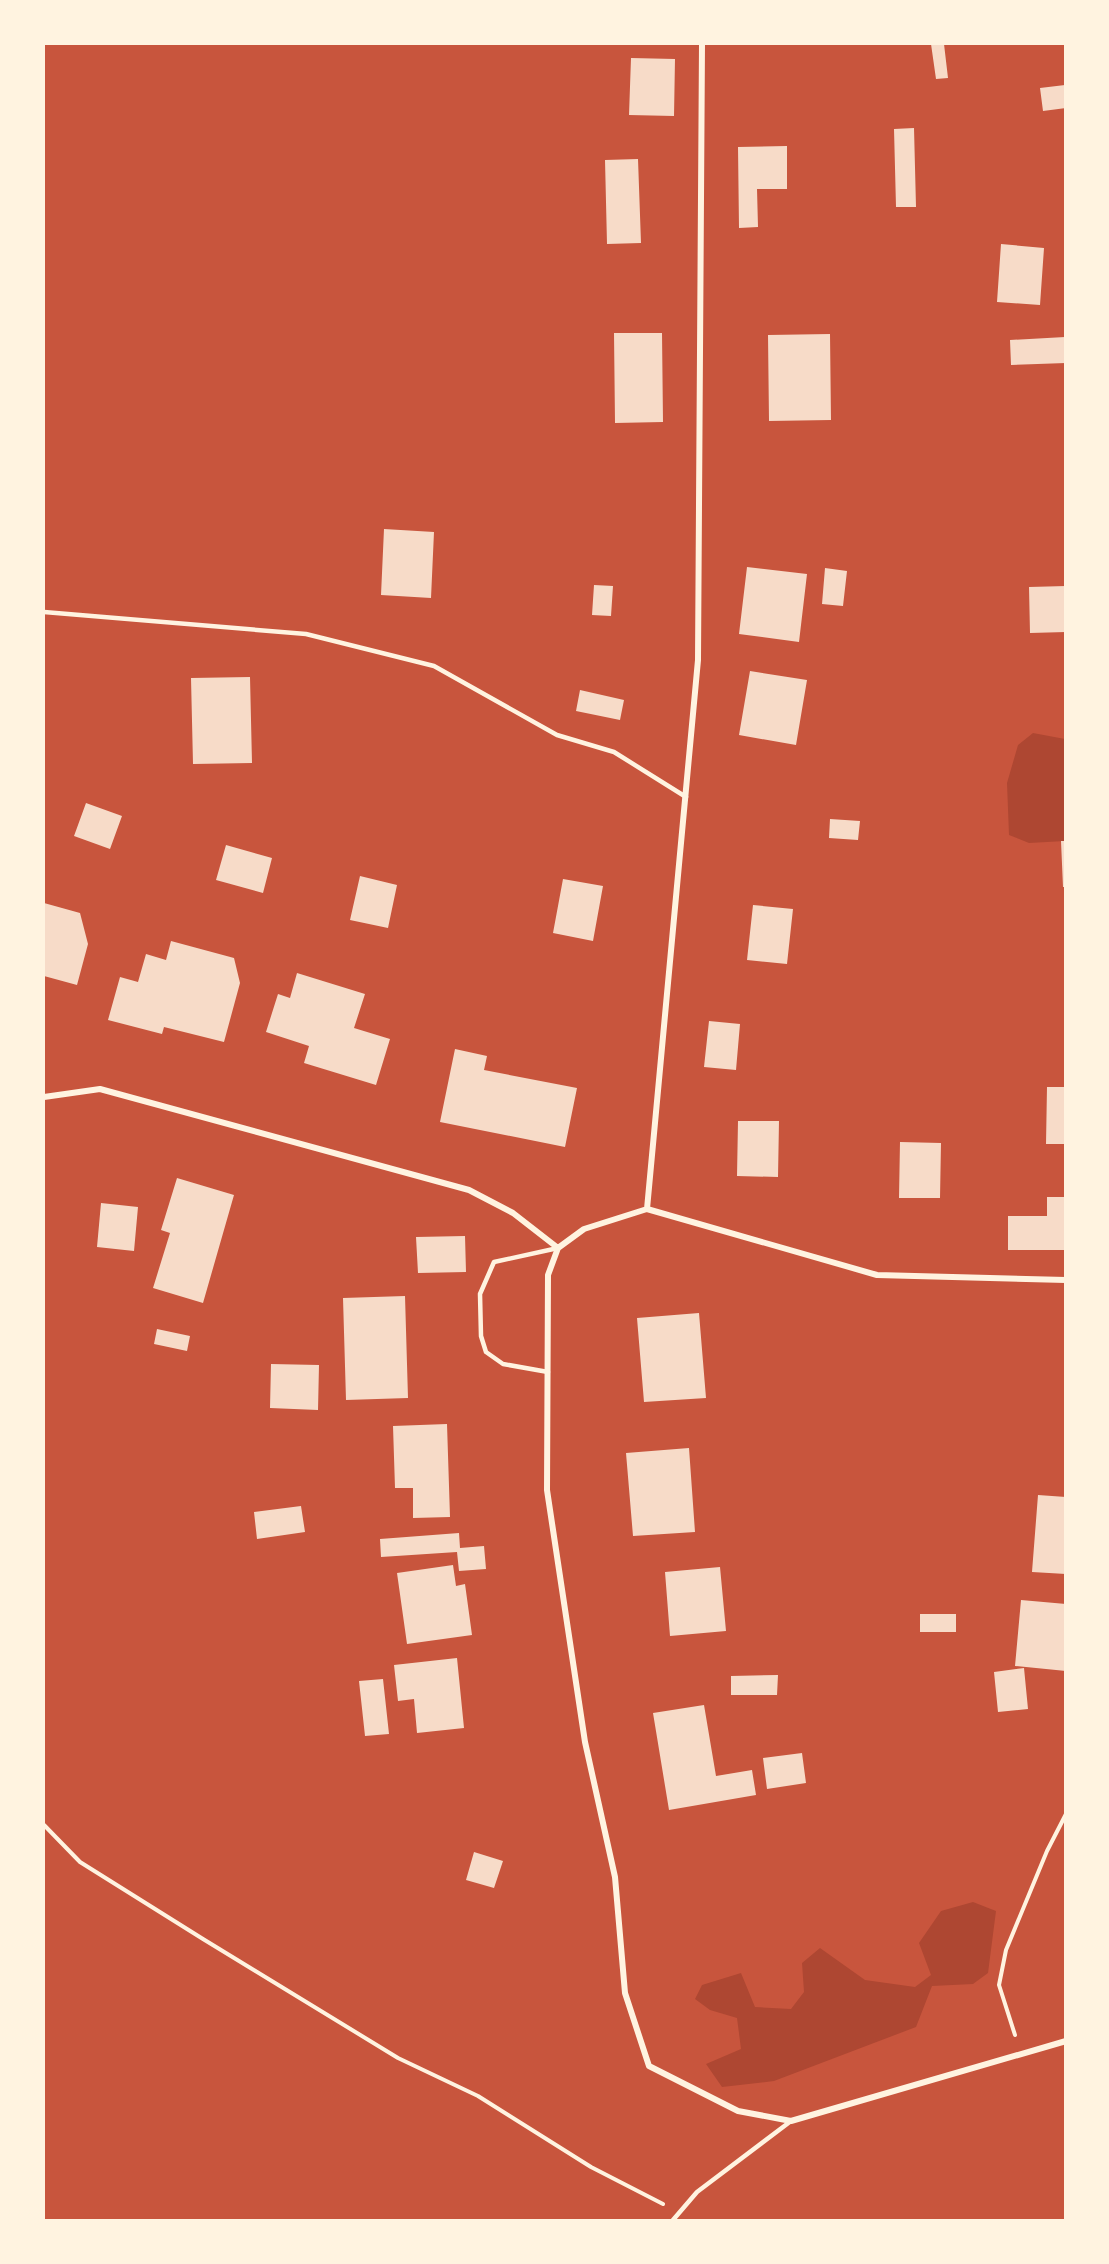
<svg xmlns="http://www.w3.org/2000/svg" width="1109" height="2264" viewBox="0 0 1109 2264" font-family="Overpass,sans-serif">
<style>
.green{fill:#ae4732}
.building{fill:#f7dbc8}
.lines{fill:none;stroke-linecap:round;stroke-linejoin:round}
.path{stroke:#fff3e0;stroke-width:4}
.service{stroke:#fff3e0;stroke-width:4.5}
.minor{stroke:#fff3e0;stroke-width:6}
</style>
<rect width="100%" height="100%" fill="#c8553d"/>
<path class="green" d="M 1033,733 L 1065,739 L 1065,841 L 1029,843 L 1009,835 L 1007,783 L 1018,745 Z
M 973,1902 L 996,1911 L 988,1973 L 973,1984 L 932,1986 L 916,2027 L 774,2081 L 722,2087 L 706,2064 L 741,2049 L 737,2018 L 710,2010 L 695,1999 L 702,1985 L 741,1973 L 755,2007 L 791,2009 L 804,1992 L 802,1963 L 820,1948 L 865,1980 L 915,1987 L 931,1975 L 919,1943 L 941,1911 Z"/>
<path class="building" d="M 931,44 L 944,44 L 948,78 L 936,79 Z
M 631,58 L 675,59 L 674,116 L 629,115 Z
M 1065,85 L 1066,108 L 1043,111 L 1040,88 Z
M 914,128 L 916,207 L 896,207 L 894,129 Z
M 787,146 L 787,189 L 757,189 L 758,227 L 739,228 L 738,147 Z
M 638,159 L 641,243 L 607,244 L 605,160 Z
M 1001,244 L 1044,248 L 1040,305 L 997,302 Z
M 614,333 L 662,333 L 663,422 L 615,423 Z
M 830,334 L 831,420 L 769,421 L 768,335 Z
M 1065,337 L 1066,363 L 1011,365 L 1010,340 Z
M 384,529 L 434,532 L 431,598 L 381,595 Z
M 747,567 L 807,574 L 799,642 L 739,634 Z
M 825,568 L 847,571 L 843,606 L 822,604 Z
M 594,585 L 613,586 L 611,616 L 592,615 Z
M 1066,586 L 1066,632 L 1030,633 L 1029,587 Z
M 750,671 L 807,680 L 796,745 L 739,735 Z
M 250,677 L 252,763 L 193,764 L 191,678 Z
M 580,690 L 624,700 L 620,720 L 576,711 Z
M 86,803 L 122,816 L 110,849 L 74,836 Z
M 830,819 L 860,821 L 858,840 L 829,838 Z
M 1061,841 L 1066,841 L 1066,887 L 1063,887 Z
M 226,845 L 272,858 L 263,893 L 216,880 Z
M 360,876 L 397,885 L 388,928 L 350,920 Z
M 563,879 L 603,886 L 593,941 L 553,933 Z
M 44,903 L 80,913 L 88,944 L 77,985 L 44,976 Z
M 753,905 L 793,909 L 787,964 L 747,960 Z
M 171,941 L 234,958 L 240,983 L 224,1042 L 164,1027 L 162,1034 L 108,1020 L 120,977 L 138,982 L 146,954 L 166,960 Z
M 297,973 L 365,994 L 354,1028 L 390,1039 L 376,1085 L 304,1063 L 309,1046 L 266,1032 L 278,994 L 290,998 Z
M 709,1021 L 740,1024 L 736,1070 L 704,1067 Z
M 455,1049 L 487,1056 L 484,1070 L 577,1088 L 565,1147 L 440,1122 Z
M 1047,1087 L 1066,1087 L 1066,1144 L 1046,1144 Z
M 738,1121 L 779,1121 L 778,1177 L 737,1176 Z
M 900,1142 L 941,1143 L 940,1198 L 899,1198 Z
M 177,1178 L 234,1195 L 203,1303 L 153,1288 L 170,1233 L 161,1230 Z
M 1047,1197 L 1066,1197 L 1066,1250 L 1008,1250 L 1008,1216 L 1047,1216 Z
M 101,1203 L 138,1207 L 134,1251 L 97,1247 Z
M 465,1236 L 466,1272 L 418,1273 L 416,1237 Z
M 405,1296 L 408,1398 L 346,1400 L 343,1298 Z
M 699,1313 L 706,1398 L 644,1402 L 637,1318 Z
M 157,1329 L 190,1336 L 187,1351 L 154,1344 Z
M 271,1364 L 319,1365 L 318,1410 L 270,1408 Z
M 447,1424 L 450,1517 L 413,1518 L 413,1488 L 395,1488 L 393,1426 Z
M 689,1448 L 695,1532 L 633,1536 L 626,1453 Z
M 1038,1495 L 1066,1497 L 1066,1574 L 1032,1572 Z
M 301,1506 L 305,1532 L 257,1539 L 254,1512 Z
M 459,1533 L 460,1548 L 484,1546 L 486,1569 L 459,1571 L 457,1552 L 381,1557 L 380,1539 Z
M 453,1565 L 456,1586 L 465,1584 L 472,1635 L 407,1644 L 397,1573 Z
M 720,1567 L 726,1631 L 670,1636 L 665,1572 Z
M 1021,1600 L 1066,1604 L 1066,1671 L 1015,1666 Z
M 920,1614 L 956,1614 L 956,1632 L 920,1632 Z
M 457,1658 L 464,1728 L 417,1733 L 414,1699 L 398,1701 L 394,1665 Z
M 1024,1668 L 1028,1709 L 998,1712 L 994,1672 Z
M 778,1675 L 777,1695 L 731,1695 L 731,1676 Z
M 383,1679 L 389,1734 L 365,1736 L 359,1681 Z
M 704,1705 L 716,1776 L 752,1770 L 756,1795 L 669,1810 L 653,1713 Z
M 802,1753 L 806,1783 L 767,1789 L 763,1758 Z
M 474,1852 L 503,1861 L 494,1888 L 466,1880 Z"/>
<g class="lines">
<path class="path" d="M 44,1825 L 80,1862 L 203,1939 L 398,2058 L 478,2096 L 591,2167 L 663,2204
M 1015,2035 L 999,1985 L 1006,1950 L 1047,1851 L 1066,1814"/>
<path class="service" d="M 44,612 L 306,634 L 434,666 L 557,735 L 614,752 L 686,797
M 548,1372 L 503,1364 L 486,1352 L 481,1336 L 480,1294 L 494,1262 L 558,1248
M 673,2220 L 697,2192 L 791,2121"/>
<path class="minor" d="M 702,44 L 698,660 L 647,1209 L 584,1229 L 558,1248 L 548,1275 L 547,1490 L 585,1742 L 615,1877 L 625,1993 L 649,2066 L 738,2111 L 791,2121 L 1066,2041
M 44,1097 L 100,1089 L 469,1190 L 513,1213 L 558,1248
M 647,1209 L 877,1275 L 1066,1280"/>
</g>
<rect width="1109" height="2264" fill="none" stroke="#fff3e0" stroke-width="90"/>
</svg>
